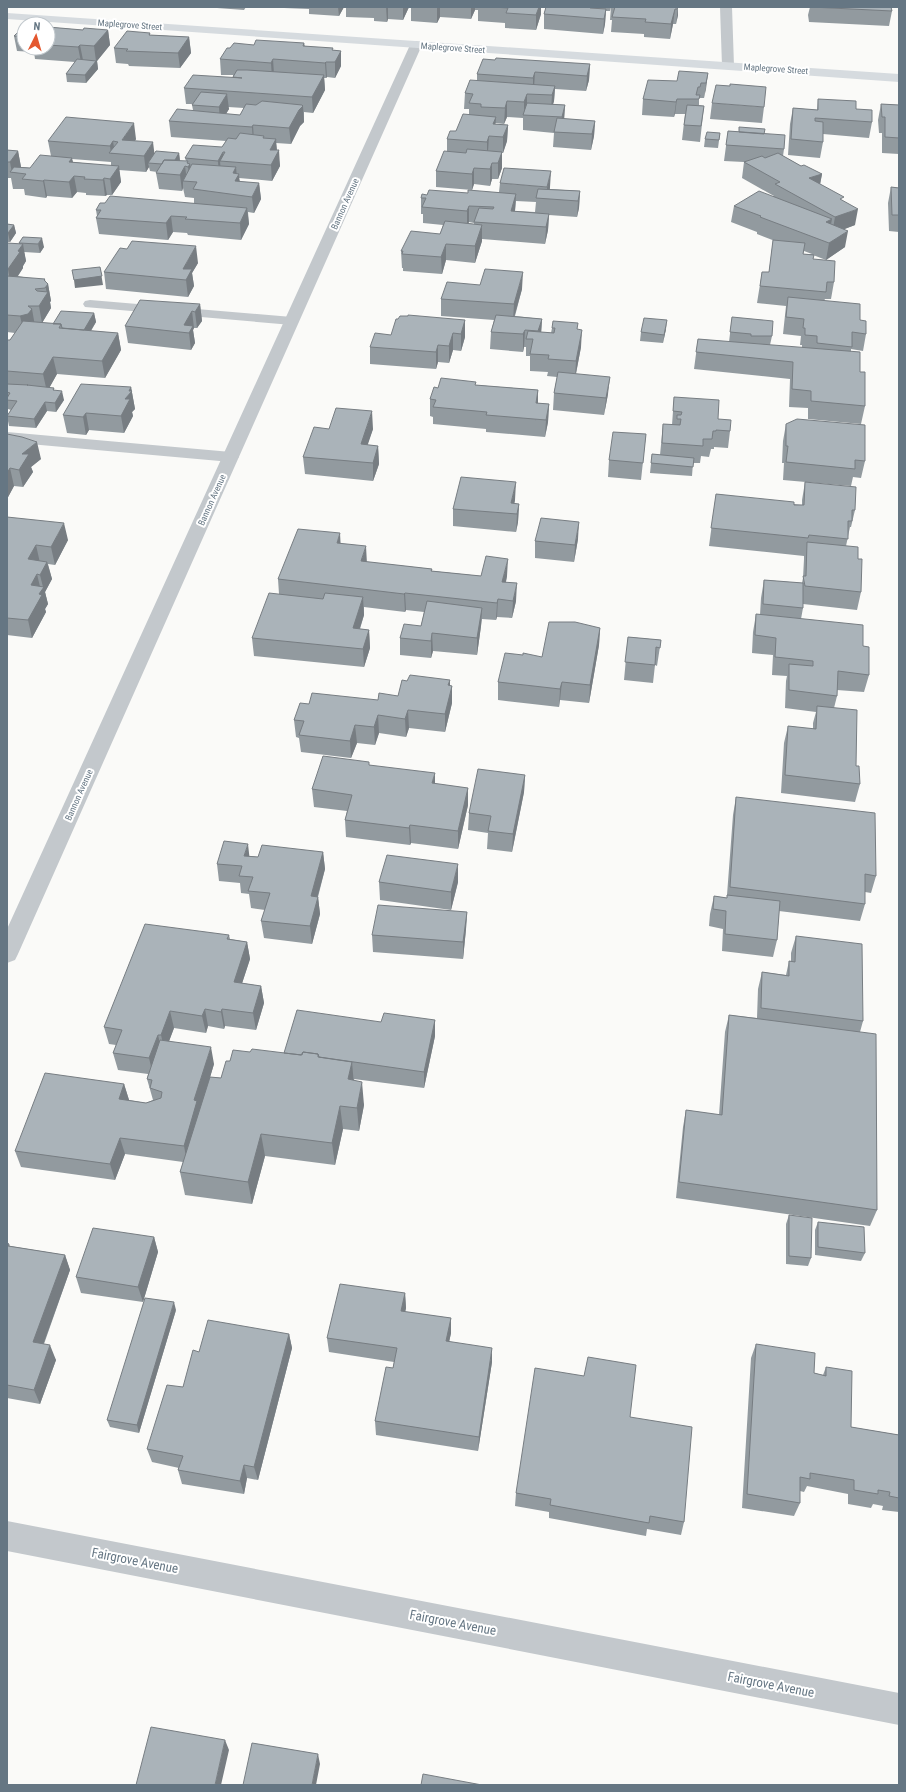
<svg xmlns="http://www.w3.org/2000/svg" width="906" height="1792" viewBox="0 0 906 1792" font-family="'Roboto Condensed',sans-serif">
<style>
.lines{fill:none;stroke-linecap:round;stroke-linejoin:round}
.lane{fill:#c3c8cc;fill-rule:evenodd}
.street{fill:#c3c8cc;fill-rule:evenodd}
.secondary{fill:#d6dbdf;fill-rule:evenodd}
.wall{fill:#929a9f;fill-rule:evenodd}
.shaded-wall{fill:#777d82}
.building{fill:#aab3b9;stroke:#777d82}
.labels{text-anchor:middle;stroke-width:4;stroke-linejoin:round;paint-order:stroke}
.far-street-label{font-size:9px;fill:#657683;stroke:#fff}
.near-street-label{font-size:13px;fill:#657683;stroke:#fff}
</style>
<rect width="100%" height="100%" fill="#fafaf8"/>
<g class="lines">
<path class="lane" d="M 90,300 L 292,317 L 297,318 L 299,321 L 297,324 L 292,325 L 85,307 L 83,304 L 85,301 Z
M 7,432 L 231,452 L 236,454 L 239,457 L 236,460 L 231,462 L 7,442 Z"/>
<path class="street" d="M 720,7 L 732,7 L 734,66 L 732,69 L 724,69 L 722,66 Z
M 416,41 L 420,42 L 422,45 L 18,954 L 15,960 L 7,963 L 7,929 L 410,45 L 412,42 Z
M 7,1521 L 899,1693 L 899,1725 L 7,1551 Z"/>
<path class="secondary" d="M 7,13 L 899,74 L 899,82 L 7,19 Z"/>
</g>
<path class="wall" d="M 217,7 L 257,7 L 256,8 L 246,7 L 244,10 L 217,8 Z
M 284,7 L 344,7 L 339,16 L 309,14 L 309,9 L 284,8 Z
M 346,7 L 409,7 L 403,20 L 388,19 L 387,22 L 374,21 L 374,18 L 346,17 Z
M 411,7 L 541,7 L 541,14 L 536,30 L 505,28 L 505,23 L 478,21 L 478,8 L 478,10 L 475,10 L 471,19 L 440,17 L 437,23 L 411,21 Z
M 546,7 L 611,7 L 610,11 L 606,11 L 605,24 L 603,34 L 544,29 L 544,14 Z
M 611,7 L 678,7 L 678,15 L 676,24 L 673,24 L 670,39 L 644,37 L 644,34 L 611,32 L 612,20 L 610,20 Z
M 810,7 L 891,7 L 892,11 L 889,26 L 809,22 L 808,15 Z
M 24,26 L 24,48 L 48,48 L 48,27 L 83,30 L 108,30 L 110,45 L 97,61 L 98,69 L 86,83 L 67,82 L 66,74 L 75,62 L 35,59 L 34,52 L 17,51 L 14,36 Z
M 150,33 L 150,35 L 189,37 L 191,53 L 180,68 L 129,66 L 128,64 L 116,63 L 114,48 Z
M 304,43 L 305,46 L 341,51 L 341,66 L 335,78 L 327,77 L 326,78 L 324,78 L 325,90 L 313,113 L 304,112 L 304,122 L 300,126 L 291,144 L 276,143 L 277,150 L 280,166 L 272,181 L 239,178 L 240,182 L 259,183 L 261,199 L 254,213 L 248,212 L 249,224 L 241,240 L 188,235 L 187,233 L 173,232 L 168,240 L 99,234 L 96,218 L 97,216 L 96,210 L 105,203 L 194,203 L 194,198 L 185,197 L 183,188 L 182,191 L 159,189 L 156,173 L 157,172 L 150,171 L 149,167 L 146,172 L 119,170 L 121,182 L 112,195 L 107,195 L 105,196 L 86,195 L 86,193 L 77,192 L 72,198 L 47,196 L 46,198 L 25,195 L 24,189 L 13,189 L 11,178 L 7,178 L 7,150 L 18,151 L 21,167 L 30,168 L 51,156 L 48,141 L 136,139 L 135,141 L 154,154 L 179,153 L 180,161 L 186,161 L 185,158 L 222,147 L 226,141 L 171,137 L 169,121 L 193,110 L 192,105 L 193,104 L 186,104 L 184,88 L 233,78 L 233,75 L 221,75 L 220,59 L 230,48 L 254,45 ZM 228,107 L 244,108 L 240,115 L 226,114 L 229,109 ZM 72,159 L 111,162 L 111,166 L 73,162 Z
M 495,60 L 590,64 L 589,80 L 586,91 L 555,89 L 554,101 L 553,104 L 565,105 L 564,119 L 595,121 L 594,136 L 591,150 L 553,147 L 554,133 L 523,130 L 523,118 L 507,117 L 504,124 L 495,123 L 495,124 L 508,125 L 507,141 L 503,153 L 502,153 L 502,168 L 498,179 L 492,179 L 490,186 L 474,184 L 472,190 L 436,187 L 436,171 L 447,151 L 447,139 L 456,131 L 469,115 L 469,109 L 464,109 L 465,93 L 477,80 L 477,74 Z
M 708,73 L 704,98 L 699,98 L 699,105 L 704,106 L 700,142 L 682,140 L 685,114 L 675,114 L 674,117 L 642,115 L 643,99 L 677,81 Z
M 818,99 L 856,109 L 872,122 L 869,138 L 823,134 L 823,142 L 820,158 L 788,155 L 790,124 L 793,108 L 817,110 Z
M 712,103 L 764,107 L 762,123 L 710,119 Z
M 881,104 L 899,105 L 899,154 L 882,153 L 882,133 L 879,133 L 878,120 Z
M 728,131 L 764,134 L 784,149 L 783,156 L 801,166 L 822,174 L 820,184 L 843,201 L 855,225 L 844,229 L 845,247 L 826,260 L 813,255 L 813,259 L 834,282 L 831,299 L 825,299 L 824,301 L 860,320 L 866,334 L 863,351 L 851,349 L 851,352 L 860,372 L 865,406 L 861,424 L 808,419 L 808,408 L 789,407 L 790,379 L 694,369 L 698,339 L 729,342 L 732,317 L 772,336 L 770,345 L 802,348 L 802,345 L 800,345 L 801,336 L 783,334 L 786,306 L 757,303 L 762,272 L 769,272 L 773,240 L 775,241 L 757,234 L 757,232 L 731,222 L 734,206 L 774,196 L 742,178 L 744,162 L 724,161 ZM 804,251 L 812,254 L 803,254 Z
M 720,133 L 718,148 L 704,147 L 705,139 Z
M 500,183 L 550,187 L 550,189 L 580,191 L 579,208 L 577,217 L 549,215 L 548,230 L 545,244 L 482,239 L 482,241 L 475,263 L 446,260 L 442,274 L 403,271 L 403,268 L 402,268 L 401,251 L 440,234 L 443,225 L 423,223 L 423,214 L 421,214 L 421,198 L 427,195 L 468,193 L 499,192 ZM 516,201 L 536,202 L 535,212 L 515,211 ZM 469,222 L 474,223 L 474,224 L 468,223 Z
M 891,187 L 899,188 L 899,232 L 889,231 L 888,203 Z
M 7,224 L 14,225 L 16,233 L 10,242 L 7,242 Z
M 23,237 L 44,247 L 40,253 L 24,252 L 26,261 L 23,266 L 23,268 L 18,276 L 45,281 L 48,284 L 51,301 L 50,302 L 51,308 L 42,323 L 53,324 L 94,313 L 96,322 L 91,331 L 118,333 L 121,350 L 105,378 L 57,374 L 49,388 L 54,388 L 54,390 L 64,400 L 56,412 L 47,411 L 36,428 L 9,426 L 7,416 L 11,410 L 8,409 L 7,406 L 7,340 L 10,340 L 15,333 L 7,332 L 7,243 L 19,244 L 19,243 Z
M 198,263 L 192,273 L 194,286 L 188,297 L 106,289 L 104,272 Z
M 522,289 L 515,316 L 542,319 L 541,332 L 551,333 L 552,328 L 578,329 L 581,347 L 576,374 L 608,394 L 604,415 L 553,410 L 554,393 L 557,377 L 547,376 L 548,372 L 530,371 L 530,356 L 526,356 L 526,347 L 524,347 L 523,352 L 490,349 L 491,332 L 494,320 L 441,316 L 441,299 Z
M 200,304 L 202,321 L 197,328 L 194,328 L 193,330 L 195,343 L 191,350 L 128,343 L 125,326 Z
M 465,320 L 465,337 L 461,351 L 453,350 L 449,363 L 438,362 L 436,369 L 370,364 L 370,347 L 391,335 Z
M 666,329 L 663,343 L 640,341 L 641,332 Z
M 476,385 L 538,390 L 538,403 L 549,404 L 548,422 L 545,437 L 486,432 L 486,429 L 433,424 L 433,417 L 430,416 L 430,399 L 438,388 Z
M 131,387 L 135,409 L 132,412 L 133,416 L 124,433 L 89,430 L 86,435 L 67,433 L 63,415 Z
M 674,397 L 718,419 L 730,431 L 728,448 L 714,447 L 714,449 L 711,449 L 709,457 L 701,456 L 700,463 L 693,463 L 692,476 L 650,473 L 652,454 L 660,455 L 663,424 L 672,425 Z
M 786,424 L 865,461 L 861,478 L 853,477 L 851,486 L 783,480 L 784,463 L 782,463 L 783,441 Z
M 329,429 L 373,429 L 367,445 L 378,446 L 379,464 L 373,481 L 305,474 L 303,457 Z
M 7,434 L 41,459 L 31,467 L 33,472 L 23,487 L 14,486 L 7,499 Z
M 646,434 L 641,480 L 608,477 L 609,460 Z
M 805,482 L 855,510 L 851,527 L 850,527 L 846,546 L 858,559 L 861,592 L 857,610 L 803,604 L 803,608 L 801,619 L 863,646 L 869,675 L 864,692 L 837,690 L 837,696 L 834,708 L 856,766 L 860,784 L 855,802 L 781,793 L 784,743 L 788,726 L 813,729 L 813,723 L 816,712 L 785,708 L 786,681 L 787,676 L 772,675 L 773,655 L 752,653 L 753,632 L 756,614 L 760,615 L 761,598 L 764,580 L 802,583 L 803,578 L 804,559 L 804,556 L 709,546 L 716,494 L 802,505 L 802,500 Z
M 515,500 L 514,504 L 519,504 L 518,522 L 516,532 L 453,526 L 453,509 Z
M 7,517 L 68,540 L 55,565 L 48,564 L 52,579 L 45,592 L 48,604 L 45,609 L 46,612 L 32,638 L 7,635 Z
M 578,539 L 574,562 L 535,558 L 535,541 Z
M 341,543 L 367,562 L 432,569 L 432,571 L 481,576 L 507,576 L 506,582 L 516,601 L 512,618 L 497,617 L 496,620 L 482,619 L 481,626 L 477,655 L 433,651 L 431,658 L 400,655 L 400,638 L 421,626 L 424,612 L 406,610 L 405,612 L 364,607 L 364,615 L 360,629 L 369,630 L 370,648 L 364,667 L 254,656 L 252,638 L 279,594 L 278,579 Z
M 600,628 L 599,645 L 589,703 L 560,700 L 559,707 L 498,700 L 498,682 L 542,657 Z
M 628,637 L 661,640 L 657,666 L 655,665 L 653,683 L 624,680 Z
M 450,686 L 452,686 L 452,703 L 445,732 L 409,728 L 406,737 L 379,733 L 375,745 L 357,743 L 351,758 L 301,752 L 299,738 L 296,737 L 294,720 L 309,704 L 378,700 L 398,696 Z
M 369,762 L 369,765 L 435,784 L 468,788 L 468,805 L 458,849 L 411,843 L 410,845 L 346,837 L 345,820 L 347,811 L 314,807 L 312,789 Z
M 525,775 L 524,792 L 512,852 L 487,849 L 488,833 L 468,830 L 469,813 Z
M 736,797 L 876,876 L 871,893 L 865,892 L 865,904 L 860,921 L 779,911 L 777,940 L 773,957 L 722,951 L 723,929 L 709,926 L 710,914 L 714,896 L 727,898 L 727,895 L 733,815 Z
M 323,852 L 325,869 L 318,897 L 320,914 L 312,944 L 264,938 L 261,921 L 265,910 L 251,908 L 249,894 L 241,893 L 240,883 L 219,881 L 217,864 L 250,856 L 258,857 Z
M 379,882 L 458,882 L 451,910 L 380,900 Z
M 467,912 L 466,929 L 463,959 L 373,952 L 372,935 Z
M 229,935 L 230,939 L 247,942 L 250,959 L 242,983 L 261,986 L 264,1003 L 256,1030 L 225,1026 L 224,1029 L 208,1026 L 206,1033 L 174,1028 L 169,1041 L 214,1064 L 210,1077 L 221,1078 L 230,1061 L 250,1052 L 284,1053 L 381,1022 L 435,1020 L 435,1036 L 424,1088 L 354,1079 L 364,1105 L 359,1131 L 343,1129 L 335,1165 L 265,1156 L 252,1204 L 185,1195 L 180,1172 L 183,1162 L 125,1154 L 115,1180 L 21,1167 L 15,1151 L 124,1084 L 129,1100 L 146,1103 L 153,1100 L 147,1079 L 148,1074 L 118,1070 L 113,1053 L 116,1045 L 109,1044 L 104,1027 Z
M 796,936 L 863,1021 L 860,1032 L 877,1210 L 870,1226 L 676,1198 L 683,1127 L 686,1110 L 719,1115 L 725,1032 L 729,1015 L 757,1018 L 758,989 L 762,972 L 786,975 L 789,961 L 791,961 L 791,953 Z
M 789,1215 L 811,1258 L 808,1266 L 786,1264 L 786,1224 Z
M 818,1222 L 865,1253 L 861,1261 L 815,1255 L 815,1230 Z
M 154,1237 L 158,1252 L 143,1302 L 81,1293 L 76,1277 Z
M 7,1243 L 9,1244 L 10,1246 L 65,1255 L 70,1270 L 44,1344 L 56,1360 L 40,1404 L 7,1398 Z
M 405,1293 L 406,1308 L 405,1312 L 451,1318 L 451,1333 L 449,1342 L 492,1362 L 478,1451 L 376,1435 L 375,1421 L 393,1368 L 394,1362 L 329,1352 L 327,1338 Z
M 176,1310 L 139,1433 L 110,1427 L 107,1420 Z
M 289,1334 L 292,1348 L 258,1480 L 247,1478 L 244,1494 L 182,1484 L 178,1470 L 179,1468 L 152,1462 L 147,1449 L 183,1387 L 199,1352 Z
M 756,1344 L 814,1373 L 823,1375 L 826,1367 L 851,1427 L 899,1435 L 899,1512 L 882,1510 L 883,1506 L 873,1504 L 871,1508 L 848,1504 L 848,1494 L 807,1486 L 804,1492 L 800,1491 L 800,1503 L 794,1516 L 742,1508 L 751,1358 Z
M 630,1417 L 684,1522 L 681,1535 L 647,1529 L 646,1536 L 549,1518 L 549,1512 L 515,1506 L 516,1493 Z"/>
<path class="shaded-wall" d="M 338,7 L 344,7 L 339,16 Z
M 386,7 L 388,7 L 388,19 L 387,22 Z
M 403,7 L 409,7 L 403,20 Z
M 437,7 L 440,7 L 440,17 L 437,23 Z
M 471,7 L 475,7 L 475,10 L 471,19 Z
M 539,7 L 541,7 L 541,14 L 536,30 L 536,15 Z
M 678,7 L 678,15 L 676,24 Z
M 606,9 L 605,24 L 603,34 L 604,19 Z
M 675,9 L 673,24 L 670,39 L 671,24 Z
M 108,30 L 110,45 L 97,61 L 98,69 L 86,83 L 85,75 L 96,61 L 94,46 Z
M 189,37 L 191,53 L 180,68 L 178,53 Z
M 80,45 L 83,60 L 81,62 L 78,47 Z
M 341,51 L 341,66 L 335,78 L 335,62 Z
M 273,59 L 274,74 L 272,78 L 271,63 Z
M 326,62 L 327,77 L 326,78 L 325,63 Z
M 590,64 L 589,80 L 586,91 L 587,76 Z
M 535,72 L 534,88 L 533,93 L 533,78 Z
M 708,73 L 706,89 L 704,98 L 706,83 Z
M 324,75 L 325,90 L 313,113 L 312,97 Z
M 555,86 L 554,101 L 551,111 L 552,95 Z
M 227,94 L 229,109 L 220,123 L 219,107 Z
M 527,94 L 527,109 L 524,115 L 524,102 Z
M 677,99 L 675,114 L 674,117 L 676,102 Z
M 507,101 L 507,117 L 504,124 L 505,108 Z
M 565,105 L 564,121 L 561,133 L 562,117 Z
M 303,106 L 304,122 L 300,126 L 291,144 L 289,128 L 299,110 Z
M 496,117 L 495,132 L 493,124 Z
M 595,121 L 594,136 L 591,150 L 592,134 Z
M 134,123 L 136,139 L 126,155 L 122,140 Z
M 253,125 L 254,141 L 253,143 L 252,127 Z
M 508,125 L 507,141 L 503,153 L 503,137 Z
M 489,136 L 488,152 L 487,157 L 487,142 Z
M 276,139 L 277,153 L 279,150 L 280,166 L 272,181 L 270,150 Z
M 113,141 L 115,154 L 111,154 L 110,146 Z
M 153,142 L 155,158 L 148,163 L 149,167 L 146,172 L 144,156 Z
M 18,151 L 21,167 L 12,173 L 10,162 Z
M 223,152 L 224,161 L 220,161 L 221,173 L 219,177 L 218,161 Z
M 502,152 L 502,168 L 498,179 L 498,163 Z
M 179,153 L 180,161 L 172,165 Z
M 72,158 L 75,174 L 69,162 Z
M 188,161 L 188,166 L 190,164 L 192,180 L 190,181 L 188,167 L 187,163 Z
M 492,163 L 492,179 L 490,186 L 490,169 Z
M 119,166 L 121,182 L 112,195 L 110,179 Z
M 185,166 L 187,181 L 183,181 L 183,188 L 182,191 L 180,175 Z
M 236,167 L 237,178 L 239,174 L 240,190 L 238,195 L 233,173 Z
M 474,168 L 474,184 L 472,190 L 472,174 Z
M 551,171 L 550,187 L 548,198 L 547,198 L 547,187 Z
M 822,174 L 819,190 L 809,178 Z
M 74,176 L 77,192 L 72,198 L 69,182 Z
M 104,178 L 107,195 L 105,196 L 103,180 Z
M 44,180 L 47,196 L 46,198 L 43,181 Z
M 259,183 L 261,199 L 254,213 L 252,197 Z
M 580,191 L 579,208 L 577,217 L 578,201 Z
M 516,194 L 515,210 L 511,225 L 511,211 Z
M 469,206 L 469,222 L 467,227 L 467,211 Z
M 247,208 L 249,224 L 241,240 L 240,223 Z
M 858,209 L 855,225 L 832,234 L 835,217 Z
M 549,214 L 548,230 L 545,244 L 546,227 Z
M 171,216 L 173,232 L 168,240 L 166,223 Z
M 832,219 L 829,235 L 826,222 Z
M 14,225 L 16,233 L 10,242 L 8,233 Z
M 482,225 L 482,241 L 475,263 L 475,246 Z
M 848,231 L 845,247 L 826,260 L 829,243 Z
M 42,238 L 44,247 L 40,253 L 38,244 Z
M 23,244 L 26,261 L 23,266 L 23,268 L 11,286 L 8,269 L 18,251 Z
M 446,244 L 446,260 L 442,274 L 441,257 Z
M 196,246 L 198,263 L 192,273 L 194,286 L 188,297 L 186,280 L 183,269 Z
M 100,267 L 103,285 L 75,288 L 74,280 Z
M 523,272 L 522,289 L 513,321 L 514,304 Z
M 45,279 L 46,286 L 48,284 L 51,301 L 50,302 L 51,308 L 42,323 L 39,306 L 47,294 L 44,280 Z
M 200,304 L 202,321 L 197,328 L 195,312 Z
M 32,309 L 35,326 L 24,333 L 20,316 Z
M 192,311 L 194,328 L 193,330 L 195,343 L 191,350 L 189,333 L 184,325 Z
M 94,313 L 96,322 L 85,340 L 83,331 Z
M 542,319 L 541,336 L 537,348 L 538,331 Z
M 465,320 L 465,337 L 461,351 L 461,334 Z
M 667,320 L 666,329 L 663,343 L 664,335 Z
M 525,330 L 524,347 L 523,352 L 523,334 Z
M 582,330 L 581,347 L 575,378 L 576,361 Z
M 118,333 L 121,350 L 105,378 L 102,361 Z
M 453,333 L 453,350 L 449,363 L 449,346 Z
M 438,345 L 438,362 L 436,369 L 436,352 Z
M 53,357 L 57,374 L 47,392 L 43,374 Z
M 610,377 L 608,394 L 604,415 L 606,398 Z
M 131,387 L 135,409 L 132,412 L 133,416 L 124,433 L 121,416 L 125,399 Z
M 538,390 L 538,407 L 535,421 L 536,403 Z
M 62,391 L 64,400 L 56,412 L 55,403 Z
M 45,402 L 47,411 L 36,428 L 34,419 Z
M 549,404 L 548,422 L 545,437 L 546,420 Z
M 372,411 L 373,429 L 362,462 L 361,444 Z
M 86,413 L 89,430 L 86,435 L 83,417 Z
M 37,442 L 41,459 L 31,467 L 33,472 L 23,487 L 19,470 L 22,454 Z
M 378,446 L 379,464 L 373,481 L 373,463 Z
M 10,468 L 14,486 L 7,499 L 7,473 Z
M 516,482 L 515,500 L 512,514 L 511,503 Z
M 519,504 L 518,522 L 516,532 L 517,514 Z
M 579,522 L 578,539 L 574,562 L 575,545 Z
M 64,523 L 68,540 L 55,565 L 51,547 Z
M 340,533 L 341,551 L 337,543 Z
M 36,545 L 40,563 L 28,559 Z
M 366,546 L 367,564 L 361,561 Z
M 508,559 L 507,576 L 502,599 L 502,582 Z
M 47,562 L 52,579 L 45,592 L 48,604 L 45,609 L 46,612 L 32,638 L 28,620 L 31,585 L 37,574 L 41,591 L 43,587 L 40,575 Z
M 517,583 L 516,601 L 512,618 L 513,601 Z
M 405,593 L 406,610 L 405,612 L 404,594 Z
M 363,597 L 364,615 L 354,646 L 353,628 Z
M 498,599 L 497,617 L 496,620 L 497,603 Z
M 482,608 L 481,626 L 477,655 L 477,638 Z
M 600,628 L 599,645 L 589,703 L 590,685 Z
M 369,630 L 370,648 L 364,667 L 363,649 Z
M 432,633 L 433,651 L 431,658 L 431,641 Z
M 450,680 L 450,696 L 452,686 L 452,703 L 445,732 L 445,714 L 448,685 Z
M 562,682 L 560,700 L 559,707 L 560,689 Z
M 408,710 L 409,728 L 406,737 L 405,719 Z
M 378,715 L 379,733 L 375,745 L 374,727 Z
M 355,725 L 357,743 L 351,758 L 350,741 Z
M 435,773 L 435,791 L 432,783 Z
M 525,775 L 524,792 L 512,852 L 513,834 Z
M 468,788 L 468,805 L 458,849 L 458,831 Z
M 410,825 L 411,843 L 410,845 L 409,828 Z
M 248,844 L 250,862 L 244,856 Z
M 323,852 L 325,869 L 313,913 L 311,896 Z
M 458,864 L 458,882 L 451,910 L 451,892 Z
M 318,897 L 320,914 L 312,944 L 310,926 Z
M 467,912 L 466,929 L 463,959 L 463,942 Z
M 247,942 L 250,959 L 237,999 L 234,982 Z
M 261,986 L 264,1003 L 256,1030 L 253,1013 Z
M 205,1009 L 208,1026 L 206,1033 L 202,1016 Z
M 222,1009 L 225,1026 L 224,1029 L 221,1012 Z
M 170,1011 L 174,1028 L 165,1052 L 161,1035 Z
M 435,1020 L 435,1036 L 424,1088 L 424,1072 Z
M 158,1035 L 162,1052 L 153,1075 L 149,1058 Z
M 211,1047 L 214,1064 L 200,1111 L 187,1162 L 184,1146 L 194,1100 Z
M 352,1062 L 354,1085 L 348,1079 Z
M 362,1082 L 364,1105 L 359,1131 L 357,1108 Z
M 124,1084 L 129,1100 L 123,1116 L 119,1099 Z
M 340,1106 L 343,1129 L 335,1165 L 332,1143 Z
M 261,1134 L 265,1156 L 252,1204 L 248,1182 Z
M 120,1138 L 125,1154 L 115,1180 L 110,1164 Z
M 154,1237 L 158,1252 L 143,1302 L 138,1287 Z
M 65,1255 L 70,1270 L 39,1356 L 33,1342 Z
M 405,1293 L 406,1308 L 402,1326 L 401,1311 Z
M 174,1302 L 176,1310 L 139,1433 L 137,1425 Z
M 451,1318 L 451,1333 L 446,1356 L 446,1341 Z
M 289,1334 L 292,1348 L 258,1480 L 254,1467 Z
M 50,1345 L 56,1360 L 40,1404 L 34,1390 Z
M 492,1348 L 492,1362 L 478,1451 L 479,1437 Z
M 244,1465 L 247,1478 L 244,1494 L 240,1481 Z
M 225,1740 L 229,1750 L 221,1785 L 215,1785 Z
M 318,1754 L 320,1764 L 316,1785 L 312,1785 Z"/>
<path class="building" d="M 493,7 L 539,7 L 536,15 L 506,13 L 508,8 Z
M 546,7 L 590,7 L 590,8 L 606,9 L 604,19 L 544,14 Z
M 615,7 L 678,7 L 677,9 L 675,9 L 671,24 L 645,22 L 646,19 L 612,17 Z
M 811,7 L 891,7 L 892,11 Z
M 24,26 L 24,37 L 14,36 Z
M 48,27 L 83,30 L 84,28 L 108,30 L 94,46 L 80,45 L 78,47 L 48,45 Z
M 127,31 L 150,33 L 149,35 L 189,37 L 178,53 L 126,51 L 128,49 L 114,48 Z
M 256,40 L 304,43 L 303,46 L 333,48 L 332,50 L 341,51 L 335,62 L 326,62 L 325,63 L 273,59 L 271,63 L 220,59 L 227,48 L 230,48 L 234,43 L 254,45 Z
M 496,58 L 590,64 L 587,76 L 535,72 L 533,78 L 477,74 L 483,59 L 495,60 Z
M 77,59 L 96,61 L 85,75 L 66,74 Z
M 237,70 L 247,70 L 324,75 L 312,97 L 184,88 L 193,75 L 242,78 L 233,77 Z
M 679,71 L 708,73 L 706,83 L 701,83 L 700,87 L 698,87 L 696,95 L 700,95 L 699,99 L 677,99 L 676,102 L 643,99 L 648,80 L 677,81 Z
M 470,80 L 555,86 L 552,95 L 527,94 L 524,102 L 507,101 L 505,108 L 481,107 L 481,104 L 469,103 L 473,94 L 465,93 Z
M 730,84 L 766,87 L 764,107 L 712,103 L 716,85 L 730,86 Z
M 201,92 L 227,94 L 219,107 L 192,105 Z
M 818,99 L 856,101 L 856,109 L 872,110 L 872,122 L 815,118 L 815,121 L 823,122 L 823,142 L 791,139 L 793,108 L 818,110 Z
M 262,101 L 302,105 L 303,106 L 299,110 L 289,128 L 253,125 L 252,127 L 169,121 L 177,109 L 240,115 L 246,104 L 256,105 Z
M 527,103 L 565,105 L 562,117 L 523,115 Z
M 881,104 L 899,105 L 899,138 L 885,137 L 885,117 L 882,117 Z
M 687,105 L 704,106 L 701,126 L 684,125 Z
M 463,114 L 496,117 L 493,124 L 508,125 L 503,137 L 489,136 L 487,142 L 447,139 L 450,131 L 456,131 Z
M 66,117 L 134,123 L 122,140 L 153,142 L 144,156 L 109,153 L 118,142 L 113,141 L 110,146 L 48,141 Z
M 557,118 L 595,121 L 592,134 L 554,132 Z
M 739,127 L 765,129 L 764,134 L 739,132 Z
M 728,131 L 785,135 L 784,149 L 726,145 Z
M 707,132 L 720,133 L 719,140 L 705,139 Z
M 240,133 L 264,136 L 263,138 L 276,139 L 270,150 L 279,150 L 271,165 L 220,161 L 225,152 L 223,152 L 218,161 L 185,158 L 193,145 L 222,147 L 228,138 L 236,139 Z
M 467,149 L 502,152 L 498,163 L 492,163 L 490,169 L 474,168 L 472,174 L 436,171 L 444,151 L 466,153 Z
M 7,150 L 18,151 L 10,162 L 7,162 Z
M 156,151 L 179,153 L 175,160 L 164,160 L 162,164 L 148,163 Z
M 778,153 L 801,166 L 804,165 L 822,174 L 809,178 L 844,197 L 840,199 L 858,209 L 835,217 L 775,184 L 780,182 L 744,162 L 762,156 L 765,158 Z
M 40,155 L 72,158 L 69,162 L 119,166 L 110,179 L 104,178 L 103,180 L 84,179 L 85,177 L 74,176 L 69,182 L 44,180 L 43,181 L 22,179 L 26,174 L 10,172 L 14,167 L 30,168 Z
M 164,160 L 188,161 L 187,163 L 190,164 L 188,167 L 185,166 L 180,175 L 156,173 Z
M 192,164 L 236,167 L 233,173 L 239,174 L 235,181 L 259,183 L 252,197 L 193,189 L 197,182 L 183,181 Z
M 504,168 L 551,171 L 547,187 L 500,183 Z
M 891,187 L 899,188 L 899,215 L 892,215 Z
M 538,189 L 580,191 L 578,201 L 536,198 Z
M 429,190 L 468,193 L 468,190 L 516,194 L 511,211 L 549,214 L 546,227 L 474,222 L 479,208 L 493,209 L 494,207 L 469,206 L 467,211 L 422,207 L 426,198 L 421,198 L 422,194 L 427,195 Z
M 759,191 L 832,219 L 826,222 L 848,231 L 829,243 L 760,217 L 761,216 L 734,206 Z
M 110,196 L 247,208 L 240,223 L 185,219 L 187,217 L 171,216 L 166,223 L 96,218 L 101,210 L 96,210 L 100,203 L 105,203 Z
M 445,221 L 482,225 L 475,246 L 446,244 L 441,257 L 402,254 L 403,251 L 401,251 L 411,231 L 440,234 Z
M 7,224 L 14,225 L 8,233 L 7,233 Z
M 23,237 L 42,238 L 38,244 L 19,243 Z
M 773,240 L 805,243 L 803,254 L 814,255 L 813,259 L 835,261 L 834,282 L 827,282 L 826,292 L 760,286 L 762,272 L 769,272 Z
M 132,241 L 196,246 L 183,269 L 192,269 L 186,280 L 104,272 L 120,248 L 127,249 Z
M 7,243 L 23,244 L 18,251 L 20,252 L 8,269 L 7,269 Z
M 100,267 L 102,276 L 74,280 L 72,270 Z
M 485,269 L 523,272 L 514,304 L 441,299 L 447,282 L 480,285 Z
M 7,276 L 45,279 L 44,280 L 48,284 L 45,288 L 35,289 L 37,291 L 48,292 L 39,306 L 28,306 L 32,309 L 28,314 L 20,316 L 7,315 Z
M 788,297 L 860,304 L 860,320 L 866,321 L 866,334 L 852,332 L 852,347 L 817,343 L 817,336 L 805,335 L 805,328 L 803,328 L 804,319 L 786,317 Z
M 140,300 L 200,304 L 195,312 L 192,311 L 184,325 L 193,326 L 189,333 L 125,326 Z
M 61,311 L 94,313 L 84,330 L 62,328 L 61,324 L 53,324 Z
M 408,315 L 465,320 L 461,334 L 453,333 L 449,346 L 438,345 L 436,352 L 370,347 L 375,333 L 391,335 L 396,319 L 398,319 L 400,316 L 408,316 Z
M 496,315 L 542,319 L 538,331 L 525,330 L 523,334 L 491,332 Z
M 732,317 L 773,321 L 772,336 L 751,336 L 751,334 L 730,332 Z
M 644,318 L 667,320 L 664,335 L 641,332 Z
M 23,321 L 61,324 L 59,328 L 118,333 L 102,361 L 53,357 L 43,374 L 7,371 L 7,340 L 10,340 Z
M 553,321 L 578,323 L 577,329 L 582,330 L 576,361 L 548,359 L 549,355 L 530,354 L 533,339 L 526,339 L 528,331 L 554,333 L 555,328 L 552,328 Z
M 698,339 L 860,352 L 860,372 L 865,372 L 865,406 L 811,401 L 811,391 L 792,389 L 793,362 L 696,352 Z
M 558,372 L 610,377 L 606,398 L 554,393 Z
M 441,378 L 476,382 L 475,385 L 538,390 L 536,403 L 549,404 L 546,420 L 486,415 L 487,412 L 433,407 L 436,400 L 430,399 L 434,387 L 438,388 Z
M 7,384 L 28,385 L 27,385 L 54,388 L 53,390 L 62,391 L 55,403 L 45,402 L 34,419 L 7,416 L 17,401 L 7,400 L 7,398 L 10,393 L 7,392 Z
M 81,384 L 131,387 L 129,391 L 132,391 L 125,399 L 130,399 L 121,416 L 86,413 L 83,417 L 63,415 Z
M 674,397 L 719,400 L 718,419 L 731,420 L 730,431 L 716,430 L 716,431 L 713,431 L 712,439 L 703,439 L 703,446 L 662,443 L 663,424 L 680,425 L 681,419 L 677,419 L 677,415 L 681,415 L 682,412 L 673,411 Z
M 336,408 L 372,411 L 361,444 L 378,446 L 373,463 L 303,457 L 314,427 L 329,429 Z
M 797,419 L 865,425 L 865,461 L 855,460 L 855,469 L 786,462 L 788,446 L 786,446 L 786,424 Z
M 613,432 L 646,434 L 643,463 L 609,460 Z
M 7,434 L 22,437 L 37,442 L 22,454 L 29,454 L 19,470 L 10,468 L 7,473 Z
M 652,454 L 694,458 L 693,467 L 651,463 Z
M 461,477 L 516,482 L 511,503 L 519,504 L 517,514 L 453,509 Z
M 805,482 L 856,487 L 855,510 L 852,510 L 852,521 L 848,521 L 848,539 L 809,535 L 808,538 L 711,528 L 716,494 L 794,502 L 794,505 L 804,505 Z
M 7,517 L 64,523 L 51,547 L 36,545 L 28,559 L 47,562 L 40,575 L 37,574 L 31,585 L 44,587 L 39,594 L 42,595 L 28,620 L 7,618 Z
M 541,518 L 579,522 L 575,545 L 535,541 Z
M 298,529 L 340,533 L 337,543 L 366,546 L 361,561 L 432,569 L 431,571 L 481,576 L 486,556 L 508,559 L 502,582 L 517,583 L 513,601 L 498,599 L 497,603 L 405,593 L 404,594 L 278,579 Z
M 807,542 L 858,547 L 858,559 L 862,559 L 861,592 L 805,586 L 803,576 L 806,576 Z
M 764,580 L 803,583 L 803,608 L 763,604 Z
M 269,593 L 323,599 L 325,593 L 363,597 L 353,628 L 369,630 L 363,649 L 252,638 Z
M 427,601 L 482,608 L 477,638 L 432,633 L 431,641 L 400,638 L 404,624 L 421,626 Z
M 756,614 L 863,625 L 863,646 L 869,647 L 869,675 L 838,671 L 837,696 L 789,690 L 789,664 L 813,666 L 813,661 L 775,657 L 776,638 L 755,635 Z
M 549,622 L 575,622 L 600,628 L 590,685 L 562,682 L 560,689 L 498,682 L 505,653 L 523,655 L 523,653 L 542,657 Z
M 628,637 L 661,640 L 660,648 L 656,647 L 655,665 L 625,662 Z
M 410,675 L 450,680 L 448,685 L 452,686 L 445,714 L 408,710 L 405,719 L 378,715 L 374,727 L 355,725 L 350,741 L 299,735 L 304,721 L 294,720 L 300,703 L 309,704 L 312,693 L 378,700 L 379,693 L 398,696 L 402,680 L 407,681 Z
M 817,706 L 857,710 L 856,766 L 859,766 L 860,784 L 785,775 L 788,726 L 816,729 Z
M 323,756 L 369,762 L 369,765 L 435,773 L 432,783 L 468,788 L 458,831 L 410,825 L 409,828 L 345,820 L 352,795 L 312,789 Z
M 478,769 L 525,775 L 513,834 L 488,831 L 491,816 L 469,813 Z
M 736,797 L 875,813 L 876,876 L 865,874 L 865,904 L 730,887 Z
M 224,841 L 248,844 L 244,856 L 258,857 L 262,845 L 323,852 L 311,896 L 318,897 L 310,926 L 261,921 L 270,893 L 248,891 L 253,877 L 239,876 L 242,866 L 217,864 Z
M 387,855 L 458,864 L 451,892 L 379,882 Z
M 727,895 L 780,901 L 777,940 L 725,934 L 726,911 L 713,909 L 714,896 L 727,898 Z
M 378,905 L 467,912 L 463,942 L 372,935 Z
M 145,924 L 229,935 L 227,939 L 247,942 L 234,982 L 261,986 L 253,1013 L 222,1009 L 221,1012 L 205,1009 L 202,1016 L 170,1011 L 161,1035 L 158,1035 L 149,1058 L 113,1053 L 122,1030 L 104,1027 Z
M 796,936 L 862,944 L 863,1021 L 761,1008 L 762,972 L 789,976 L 789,961 L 795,962 Z
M 297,1010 L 381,1022 L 384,1013 L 435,1020 L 424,1072 L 319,1057 L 318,1054 L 303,1052 L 302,1055 L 284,1053 Z
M 729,1015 L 876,1034 L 877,1210 L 679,1182 L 686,1110 L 722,1115 Z
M 160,1040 L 211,1047 L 194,1100 L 197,1101 L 184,1146 L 120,1138 L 110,1164 L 15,1151 L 45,1073 L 124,1084 L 119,1099 L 146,1103 L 161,1098 L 162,1092 L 150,1088 L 152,1080 L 147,1079 Z
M 252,1049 L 301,1055 L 303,1052 L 318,1054 L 318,1057 L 352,1062 L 348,1079 L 362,1082 L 357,1108 L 340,1106 L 332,1143 L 261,1134 L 248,1182 L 180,1172 L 210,1077 L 221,1078 L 226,1061 L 230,1061 L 233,1050 L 250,1052 Z
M 789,1215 L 812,1218 L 811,1258 L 789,1256 Z
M 818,1222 L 864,1227 L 865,1253 L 818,1247 Z
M 93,1228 L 154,1237 L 138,1287 L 76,1277 Z
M 7,1243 L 9,1244 L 8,1246 L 65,1255 L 33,1342 L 50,1345 L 34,1390 L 7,1385 Z
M 340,1284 L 405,1293 L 401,1311 L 451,1318 L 446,1341 L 492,1348 L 479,1437 L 375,1421 L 386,1367 L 393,1368 L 397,1348 L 327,1338 Z
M 145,1298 L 174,1302 L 137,1425 L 107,1420 Z
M 208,1320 L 289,1334 L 254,1467 L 244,1465 L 240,1481 L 178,1470 L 183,1456 L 147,1449 L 167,1385 L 183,1387 L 193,1350 L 199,1352 Z
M 756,1344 L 815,1353 L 814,1373 L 826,1376 L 826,1367 L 852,1371 L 851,1427 L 899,1435 L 899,1498 L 889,1496 L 890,1492 L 878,1490 L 878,1494 L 854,1490 L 854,1480 L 810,1473 L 810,1479 L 800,1477 L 800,1503 L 747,1494 Z
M 588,1357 L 636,1365 L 630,1417 L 692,1427 L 684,1522 L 650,1516 L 649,1523 L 550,1505 L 551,1499 L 516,1493 L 535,1368 L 584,1376 Z
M 151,1727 L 225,1740 L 215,1785 L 136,1785 Z
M 252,1743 L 318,1754 L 312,1785 L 243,1785 Z
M 423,1774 L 482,1785 L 421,1785 Z"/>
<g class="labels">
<g class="far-street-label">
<text transform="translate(130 25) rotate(4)" y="3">Maplegrove Street</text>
<text transform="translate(453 48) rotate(4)" y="3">Maplegrove Street</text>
<text transform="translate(776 69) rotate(4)" y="3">Maplegrove Street</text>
<text transform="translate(345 204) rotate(-66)" y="3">Bannon Avenue</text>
<text transform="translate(212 500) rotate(-66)" y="3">Bannon Avenue</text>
<text transform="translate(79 795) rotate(-66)" y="3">Bannon Avenue</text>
</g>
<g class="near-street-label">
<text transform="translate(135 1560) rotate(11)" y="5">Fairgrove Avenue</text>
<text transform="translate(453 1622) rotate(11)" y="5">Fairgrove Avenue</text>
<text transform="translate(771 1684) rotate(11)" y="5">Fairgrove Avenue</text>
</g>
</g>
<rect width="906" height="1792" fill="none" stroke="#657683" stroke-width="16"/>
<g transform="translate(36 36) rotate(5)"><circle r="19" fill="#ffffff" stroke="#c1c8cd"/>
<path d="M0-3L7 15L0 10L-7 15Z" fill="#e4572e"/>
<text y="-6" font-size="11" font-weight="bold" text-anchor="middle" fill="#657683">N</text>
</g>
</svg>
